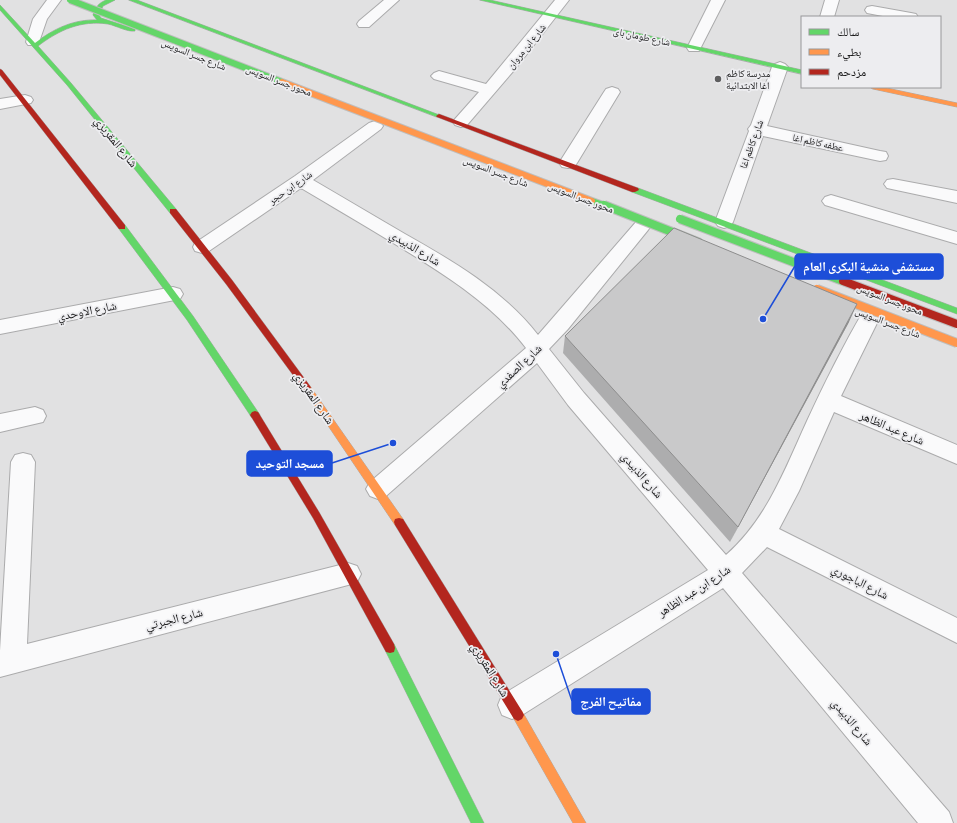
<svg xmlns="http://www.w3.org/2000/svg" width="957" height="823" viewBox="0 0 957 823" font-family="'Sofia Sans Condensed','Noto Naskh Arabic',sans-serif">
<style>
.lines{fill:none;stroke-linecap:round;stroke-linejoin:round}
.street-casing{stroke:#ababac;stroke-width:2}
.fast-casing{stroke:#ababac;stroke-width:1}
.slow-casing{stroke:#ababac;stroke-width:1}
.jam-casing{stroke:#ababac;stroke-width:1}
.street{fill:#fafafb;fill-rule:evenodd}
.fast{fill:#63d668;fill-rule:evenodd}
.slow{fill:#ff974d;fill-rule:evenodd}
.jam{fill:#b3261e;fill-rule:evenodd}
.fast-bridge-far1-casing{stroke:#bebebe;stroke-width:8;stroke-linecap:butt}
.fast-bridge-casing{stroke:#bebebe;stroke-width:10;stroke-linecap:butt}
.slow-bridge-far1-casing{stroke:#bebebe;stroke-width:8;stroke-linecap:butt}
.slow-bridge-casing{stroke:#bebebe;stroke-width:10;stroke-linecap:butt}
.jam-bridge-casing{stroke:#bebebe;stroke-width:10;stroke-linecap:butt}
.fast-bridge-far1{stroke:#63d668;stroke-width:6}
.fast-bridge{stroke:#63d668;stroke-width:8}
.slow-bridge-far1{stroke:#ff974d;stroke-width:6}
.slow-bridge{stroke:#ff974d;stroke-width:8}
.jam-bridge{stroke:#b3261e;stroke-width:8}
.wall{fill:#adadae}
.shaded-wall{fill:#8d8d8d}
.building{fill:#c9c9ca;stroke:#8d8d8d}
.poi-dot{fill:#5e5e5f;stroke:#ededf0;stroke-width:1.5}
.labels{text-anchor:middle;stroke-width:3.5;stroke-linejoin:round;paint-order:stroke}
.far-street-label{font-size:10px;fill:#181819;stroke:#ededf0}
.far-poi-label{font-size:10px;fill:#181819;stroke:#ededf0;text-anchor:start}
.street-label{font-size:12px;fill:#181819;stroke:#ededf0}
.leader{fill:none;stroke:#1d4ed8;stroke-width:1.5}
.callout-dot{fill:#1d4ed8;stroke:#ededf0;stroke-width:1.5}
.callout{fill:#1d4ed8;stroke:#1d4ed8;stroke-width:1.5}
.callout-label{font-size:13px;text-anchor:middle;font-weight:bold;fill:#fff}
</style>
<rect width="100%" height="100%" fill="#e1e1e2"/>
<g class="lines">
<g class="street-casing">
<path id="street" d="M 47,0 L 61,0 L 47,19 L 38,45 L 28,45 L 26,42 L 33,19 Z
M 384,0 L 399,0 L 369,27 L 359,27 L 357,24 L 359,21 Z
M 555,0 L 569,0 L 516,68 L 467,125 L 461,127 L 455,125 L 453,122 L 455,119 L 479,92 L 434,79 L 431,76 L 434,73 L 439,71 L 486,84 Z
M 711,0 L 725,0 L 699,51 L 689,51 L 687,48 Z
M 825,0 L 839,0 L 834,17 L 820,17 Z
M 872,6 L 911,13 L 916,14 L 918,17 L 888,17 L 867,13 L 865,10 L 867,7 Z
M 780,62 L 785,64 L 788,67 L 767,126 L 880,151 L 886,152 L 888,156 L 886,160 L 880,161 L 763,136 L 733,222 L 730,226 L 724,228 L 718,226 L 715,222 L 749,131 L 748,129 L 751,125 L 772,67 L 775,64 Z
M 612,87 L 618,89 L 620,92 L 577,163 L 574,167 L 568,168 L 562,167 L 559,163 L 604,92 L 606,89 Z
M 25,95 L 31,97 L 33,100 L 31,103 L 0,109 L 0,99 Z
M 375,121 L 381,123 L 383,126 L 381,129 L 313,180 C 344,198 374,216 405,234 C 453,261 504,291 538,335 L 636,222 L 642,220 L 648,222 L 651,226 L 648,230 L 568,329 L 549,349 L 584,393 L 726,555 C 767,519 785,469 807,421 C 824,384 843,346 864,310 L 871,308 L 878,310 L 881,315 L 841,396 L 957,445 L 957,464 L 834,412 L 799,491 L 779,529 L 957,618 L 957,643 L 767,547 L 742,573 L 949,812 L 953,823 L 918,823 L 723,588 L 522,715 L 512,719 L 502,715 L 498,705 L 502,695 L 708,570 L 568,405 L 537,363 L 386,496 L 378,499 L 370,496 L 366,489 L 370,482 L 526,348 C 491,302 439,271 390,241 C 361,223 331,206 301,188 L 209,251 L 202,253 L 195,251 L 193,247 L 195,243 L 295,176 L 369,123 Z
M 893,179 L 957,191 L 957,203 L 887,188 L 884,184 L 887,180 Z
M 831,195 L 957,232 L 957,244 L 825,205 L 822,201 L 825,197 Z
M 173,287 L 180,289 L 183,294 L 180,299 L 0,334 L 0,320 Z
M 35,407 L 43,410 L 46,416 L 43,422 L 0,432 L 0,414 Z
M 23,453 L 31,455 L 35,462 L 27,644 L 348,563 L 357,566 L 361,574 L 357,582 L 348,585 L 0,677 L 0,651 L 11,462 L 15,455 Z"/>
</g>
<g class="fast-casing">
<path id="fast" d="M 106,0 L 115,0 L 103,6 L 99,15 L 101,18 L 135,29 L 135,31 C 127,32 117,26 108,24 C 81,20 59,30 38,46 L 71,83 L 176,209 L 176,213 L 170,213 L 67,85 L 0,10 L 0,5 L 35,43 C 53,29 74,19 97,20 L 93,15 C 95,7 99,3 106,0 Z
M 129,0 L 137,0 L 442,116 L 437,117 Z
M 480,0 L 490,0 L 802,70 L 802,74 Z
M 632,188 L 638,188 L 957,308 L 957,314 L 632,192 Z
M 119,225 L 125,225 L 193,316 L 258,412 L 260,415 L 258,418 L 252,418 L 187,320 L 119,229 Z
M 390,643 L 394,644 L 484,823 L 471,823 L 386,652 L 385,648 L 386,644 Z"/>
</g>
<g class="slow-casing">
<path id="slow" d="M 870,87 L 882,87 L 957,103 L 957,107 L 873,89 Z
M 307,385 L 310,386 L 403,519 L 404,522 L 403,525 L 399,526 L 395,525 L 304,390 L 303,388 Z
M 518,709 L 522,711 L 586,823 L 573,823 L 514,719 L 512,715 L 514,711 Z"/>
</g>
<g class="jam-casing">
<path id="jam" d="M 0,69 L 2,70 L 125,225 L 125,229 L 119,229 L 0,75 Z
M 439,114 L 638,188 L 639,190 L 635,192 L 632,192 L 437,117 L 436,116 Z
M 170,209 L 176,209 L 232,280 L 310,386 L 311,388 L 310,390 L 304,390 L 226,284 L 170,213 Z
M 255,411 L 258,412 L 319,512 L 394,644 L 395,648 L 394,652 L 390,653 L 386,652 L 313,518 L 252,418 L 250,415 L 252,412 Z
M 399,518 L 403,519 L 522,711 L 524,715 L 522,719 L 518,721 L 514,719 L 395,525 L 394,522 L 395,519 Z"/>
</g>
<use href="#street" class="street"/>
<use href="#fast" class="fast"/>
<use href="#slow" class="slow"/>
<use href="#jam" class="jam"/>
<g class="fast-bridge-far1-casing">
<path id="fast-bridge-far1" d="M 70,0 L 282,82
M 592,201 L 606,206"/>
</g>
<g class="fast-bridge-casing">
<path id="fast-bridge" d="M 604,205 L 700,243
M 680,219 L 843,281"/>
</g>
<g class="slow-bridge-far1-casing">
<path id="slow-bridge-far1" d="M 282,82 L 592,201"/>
</g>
<g class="slow-bridge-casing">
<path id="slow-bridge" d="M 817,289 L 957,343"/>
</g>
<g class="jam-bridge-casing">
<path id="jam-bridge" d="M 843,281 L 957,324"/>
</g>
<use href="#fast-bridge-far1" class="fast-bridge-far1"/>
<use href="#fast-bridge" class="fast-bridge"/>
<use href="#slow-bridge-far1" class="slow-bridge-far1"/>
<use href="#slow-bridge" class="slow-bridge"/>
<use href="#jam-bridge" class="jam-bridge"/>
</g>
<path class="wall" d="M 849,322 L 730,542 L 563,353 L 565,336 Z"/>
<path class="shaded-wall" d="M 857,304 L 849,322 L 730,542 L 738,527 Z"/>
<path class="building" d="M 674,228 L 857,304 L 738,527 L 565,336 Z"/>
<circle class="poi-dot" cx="718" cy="79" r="4"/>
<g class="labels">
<g class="far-street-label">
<text transform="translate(642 36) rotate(12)" y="4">شارع طومان باى</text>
<text transform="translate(526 46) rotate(-51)" y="4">شارع ابن مروان</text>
<text transform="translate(194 54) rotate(22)" y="4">شارع جسر السويس</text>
<text transform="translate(279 80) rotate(21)" y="4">محور جسر السويس</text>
<text transform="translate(818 142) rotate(12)" y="4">عطفه كاظم اغا</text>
<text transform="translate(751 144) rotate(-70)" y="4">شارع كاظم اغا</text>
<text transform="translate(496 171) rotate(21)" y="4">شارع جسر السويس</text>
<text transform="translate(290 187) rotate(-35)" y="4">شارع ابن حجر</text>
<text transform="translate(581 197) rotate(21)" y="4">محور جسر السويس</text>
<text transform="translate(890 299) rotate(21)" y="4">محور جسر السويس</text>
<text transform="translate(888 322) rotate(21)" y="4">شارع جسر السويس</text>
</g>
<g class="far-poi-label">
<text x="726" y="77">مدرسة كاظم<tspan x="726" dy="12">اغا الابتدائية</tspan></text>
</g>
<g class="street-label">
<text transform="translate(116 142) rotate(51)" y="4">شارع المقريزي</text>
<text transform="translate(415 248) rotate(31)" y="4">شارع الذبيدي</text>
<text transform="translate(87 311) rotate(-11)" y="4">شارع الاوحدي</text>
<text transform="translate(519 366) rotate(-43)" y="4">شارع الصفدي</text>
<text transform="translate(314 398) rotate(55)" y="4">شارع المقريزي</text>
<text transform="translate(892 428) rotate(23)" y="4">شارع عبد الظاهر</text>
<text transform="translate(642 475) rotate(49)" y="4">شارع الذبيدي</text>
<text transform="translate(860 582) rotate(27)" y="4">شارع الباجوري</text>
<text transform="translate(694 591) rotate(-33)" y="4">شارع ابن عبد الظاهر</text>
<text transform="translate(174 619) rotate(-14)" y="4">شارع الجبرتي</text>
<text transform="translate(490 670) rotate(58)" y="4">شارع المقريزي</text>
<text transform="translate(852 722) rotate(50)" y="4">شارع الذبيدي</text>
</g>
</g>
<path class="leader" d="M763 319L795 266M393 443L332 463M556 654L572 701"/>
<g class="callout-dot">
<circle cx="763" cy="319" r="4"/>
<circle cx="393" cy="443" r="4"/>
<circle cx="556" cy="654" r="4"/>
</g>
<g class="callout">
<rect x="795" y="254" width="148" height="25" rx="4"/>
<rect x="247" y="451" width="85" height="25" rx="4"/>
<rect x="572" y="689" width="78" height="25" rx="4"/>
</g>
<g class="callout-label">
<text x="869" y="271">مستشفى منشية البكرى العام</text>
<text x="290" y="468">مسجد التوحيد</text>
<text x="611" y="706">مفاتيح الفرج</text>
</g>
<rect x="801" y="16" width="140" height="72" fill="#ededf0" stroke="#98989a"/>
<rect x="809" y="29" width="20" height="6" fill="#63d668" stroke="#98989a"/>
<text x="837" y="36" font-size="12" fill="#181819">سالك</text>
<rect x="809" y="49" width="20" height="6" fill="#ff974d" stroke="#98989a"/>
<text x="837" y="56" font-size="12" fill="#181819">بطيء</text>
<rect x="809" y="69" width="20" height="6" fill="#b3261e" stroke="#98989a"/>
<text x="837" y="76" font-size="12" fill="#181819">مزدحم</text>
</svg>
